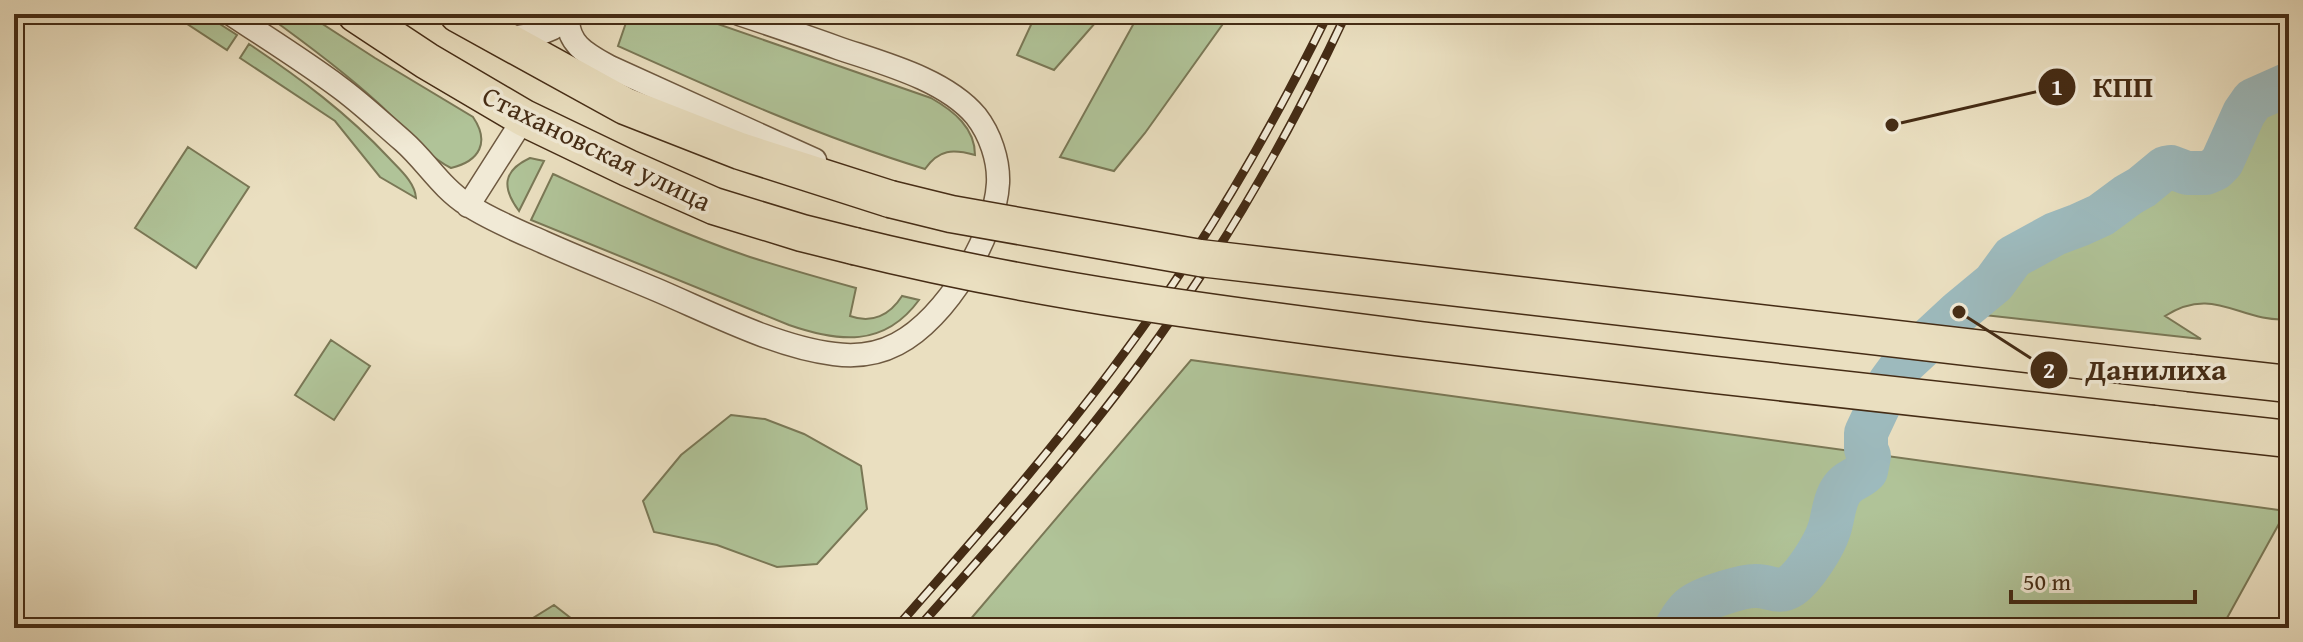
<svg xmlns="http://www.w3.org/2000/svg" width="2303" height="642" viewBox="0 0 2303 642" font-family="'Gentium Book Plus',serif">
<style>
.green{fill:#b0c398;stroke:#7a7856;stroke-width:2}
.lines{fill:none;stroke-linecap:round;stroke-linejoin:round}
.river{stroke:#9dbabd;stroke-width:44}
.street-casing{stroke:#6e5940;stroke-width:25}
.primary-casing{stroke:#452c15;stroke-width:39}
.street{stroke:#f1ead6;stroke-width:22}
.primary{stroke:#eadfc0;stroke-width:36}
.rail-casing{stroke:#452c15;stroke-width:9}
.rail{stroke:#f1ead6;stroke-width:6;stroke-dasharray:18;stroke-linecap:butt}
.primary-bridge-casing{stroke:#452c15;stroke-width:39;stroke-linecap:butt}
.primary-bridge{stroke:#eadfc0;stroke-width:36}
.labels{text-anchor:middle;stroke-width:7;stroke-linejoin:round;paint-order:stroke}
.street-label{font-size:28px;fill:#452c15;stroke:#f1ead6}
.leader{fill:none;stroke:#452c15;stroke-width:3}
.callout-dot{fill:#452c15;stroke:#f1ead6;stroke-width:3}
.mark-label{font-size:24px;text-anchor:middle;font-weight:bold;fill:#fff}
.callout-label{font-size:30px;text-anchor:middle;font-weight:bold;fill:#452c15;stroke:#f1ead6;stroke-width:7;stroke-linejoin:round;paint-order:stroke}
</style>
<rect width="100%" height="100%" fill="#eadfc0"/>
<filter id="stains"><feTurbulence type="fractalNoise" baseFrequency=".0025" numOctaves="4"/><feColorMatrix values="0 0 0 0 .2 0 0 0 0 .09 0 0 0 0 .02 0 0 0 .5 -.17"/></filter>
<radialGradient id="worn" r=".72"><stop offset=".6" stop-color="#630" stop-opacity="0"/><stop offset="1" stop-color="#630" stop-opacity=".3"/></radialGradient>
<path class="green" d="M 172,14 L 204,14 L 237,35 L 227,50 Z
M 265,14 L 307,14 L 375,58 L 473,117 C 490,142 480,161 451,168 C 422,153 402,124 377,102 C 342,70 304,42 265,14 Z
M 629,14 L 689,14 L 931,98 C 954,111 975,128 975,155 C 953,149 939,149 925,169 C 820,137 718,91 618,46 Z
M 1036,14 L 1103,14 L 1054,70 L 1017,55 Z
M 1139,14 L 1230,14 L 1145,133 L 1114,171 L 1060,157 Z
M 249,44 C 300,78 347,113 389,158 C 399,169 415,182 416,198 L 380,177 L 335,121 L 240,58 Z
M 2289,91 L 2289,319 C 2241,324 2215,284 2165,316 L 2201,339 L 1966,313 L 2000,285 L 2009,266 L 2017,258 L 2048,242 L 2074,236 L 2110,217 L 2167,175 C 2181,171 2197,182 2212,178 C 2233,172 2240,124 2255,108 C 2263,99 2277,95 2289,91 Z
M 188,147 L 249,187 L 196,268 L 135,228 Z
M 530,158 L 544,161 L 519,211 C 502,188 502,171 530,158 Z
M 553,174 C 618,204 682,234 750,257 C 785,268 820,278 856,288 L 850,316 C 872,324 890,315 902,296 L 919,300 C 884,348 838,342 789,325 L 531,220 Z
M 331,340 L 370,366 L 334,420 L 295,395 Z
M 1191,360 L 2286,511 L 2227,618 L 2119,628 L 963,628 Z
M 731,415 L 765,419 L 804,434 L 861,466 L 867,509 L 817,564 L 777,567 L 717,545 L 654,532 L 643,501 L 681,455 Z
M 554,605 L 572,619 L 567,628 L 517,628 Z"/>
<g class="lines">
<path class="river" d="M 1676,628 C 1681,619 1687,609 1696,604 C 1708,597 1742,586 1755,586 C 1769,585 1778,595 1791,586 C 1804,577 1824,546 1829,530 C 1833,519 1833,506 1839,494 C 1847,479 1856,481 1866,471 L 1869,456 L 1866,449 L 1866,433 L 1890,382 L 1904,363 L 1959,312 L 1994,283 L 2013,257 L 2055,234 L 2079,225 L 2101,215 L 2128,195 L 2142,187 L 2165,168 L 2171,167 L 2187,173 L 2206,173 L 2215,169 L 2222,162 L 2244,113 L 2253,100 L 2289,84"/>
<g class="street-casing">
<path id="street" d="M 231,14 C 267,38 304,61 339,87 C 361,103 382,123 403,141 C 426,161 441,188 468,205 C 491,220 518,231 543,242 C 581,259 619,274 657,290 C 711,313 776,347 834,354 C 856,357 878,354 897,344 C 946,319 995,237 998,183 C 999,160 990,134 976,116 C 945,79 882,63 838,48 C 805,36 772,25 739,14
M 569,14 C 564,43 588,55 610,67 L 815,160
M 505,38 C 528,35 554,36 568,14
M 468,206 L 524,118"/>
</g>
<g class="primary-casing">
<path id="primary" d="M 356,14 L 427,61 L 524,118 L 628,168 L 714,206 L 802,233 L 854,246
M 458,14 L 625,106 L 740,151 L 890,199
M 2190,373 L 2289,384
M 2153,424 L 2289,439"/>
</g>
<use href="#street" class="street"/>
<use href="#primary" class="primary"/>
<g class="rail-casing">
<path id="rail" d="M 896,628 C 986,526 1075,424 1153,313 C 1220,218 1277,118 1328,14
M 918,628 C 994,543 1072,455 1140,363 C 1220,255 1289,136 1346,14"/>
</g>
<use href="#rail" class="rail"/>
<g class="primary-bridge-casing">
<path id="primary-bridge" d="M 890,199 L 951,214 L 1200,258 L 2190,373
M 854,246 C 1040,292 1230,316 1420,340 C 1664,370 1909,397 2153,424"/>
</g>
<use href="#primary-bridge" class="primary-bridge"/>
</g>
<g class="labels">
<g class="street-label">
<text transform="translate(597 148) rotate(26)" y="10">Стахановская улица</text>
</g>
</g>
<path class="leader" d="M1892 125L2057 87M1959 312L2049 370"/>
<g class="callout-dot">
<circle cx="1892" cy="125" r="8"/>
<circle cx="1959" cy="312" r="8"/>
<circle cx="2057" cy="87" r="20"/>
<circle cx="2049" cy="370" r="20"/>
</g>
<g class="mark-label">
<text x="2057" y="95">1</text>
<text x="2049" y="378">2</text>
</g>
<g class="callout-label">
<text x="2123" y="97">КПП</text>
<text x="2156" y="380">Данилиха</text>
</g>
<rect width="2303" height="642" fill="none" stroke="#eadfc0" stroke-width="48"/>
<rect x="16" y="16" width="2271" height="610" fill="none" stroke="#452c15" stroke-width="4"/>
<rect x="24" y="24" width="2255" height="594" fill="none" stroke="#452c15" stroke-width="2"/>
<path d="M2011 590v12h184v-12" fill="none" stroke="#452c15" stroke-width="4"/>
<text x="2023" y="590" font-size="24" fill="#452c15" stroke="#f1ead6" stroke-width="6" paint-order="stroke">50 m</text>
<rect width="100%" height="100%" filter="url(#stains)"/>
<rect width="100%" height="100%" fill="url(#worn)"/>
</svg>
